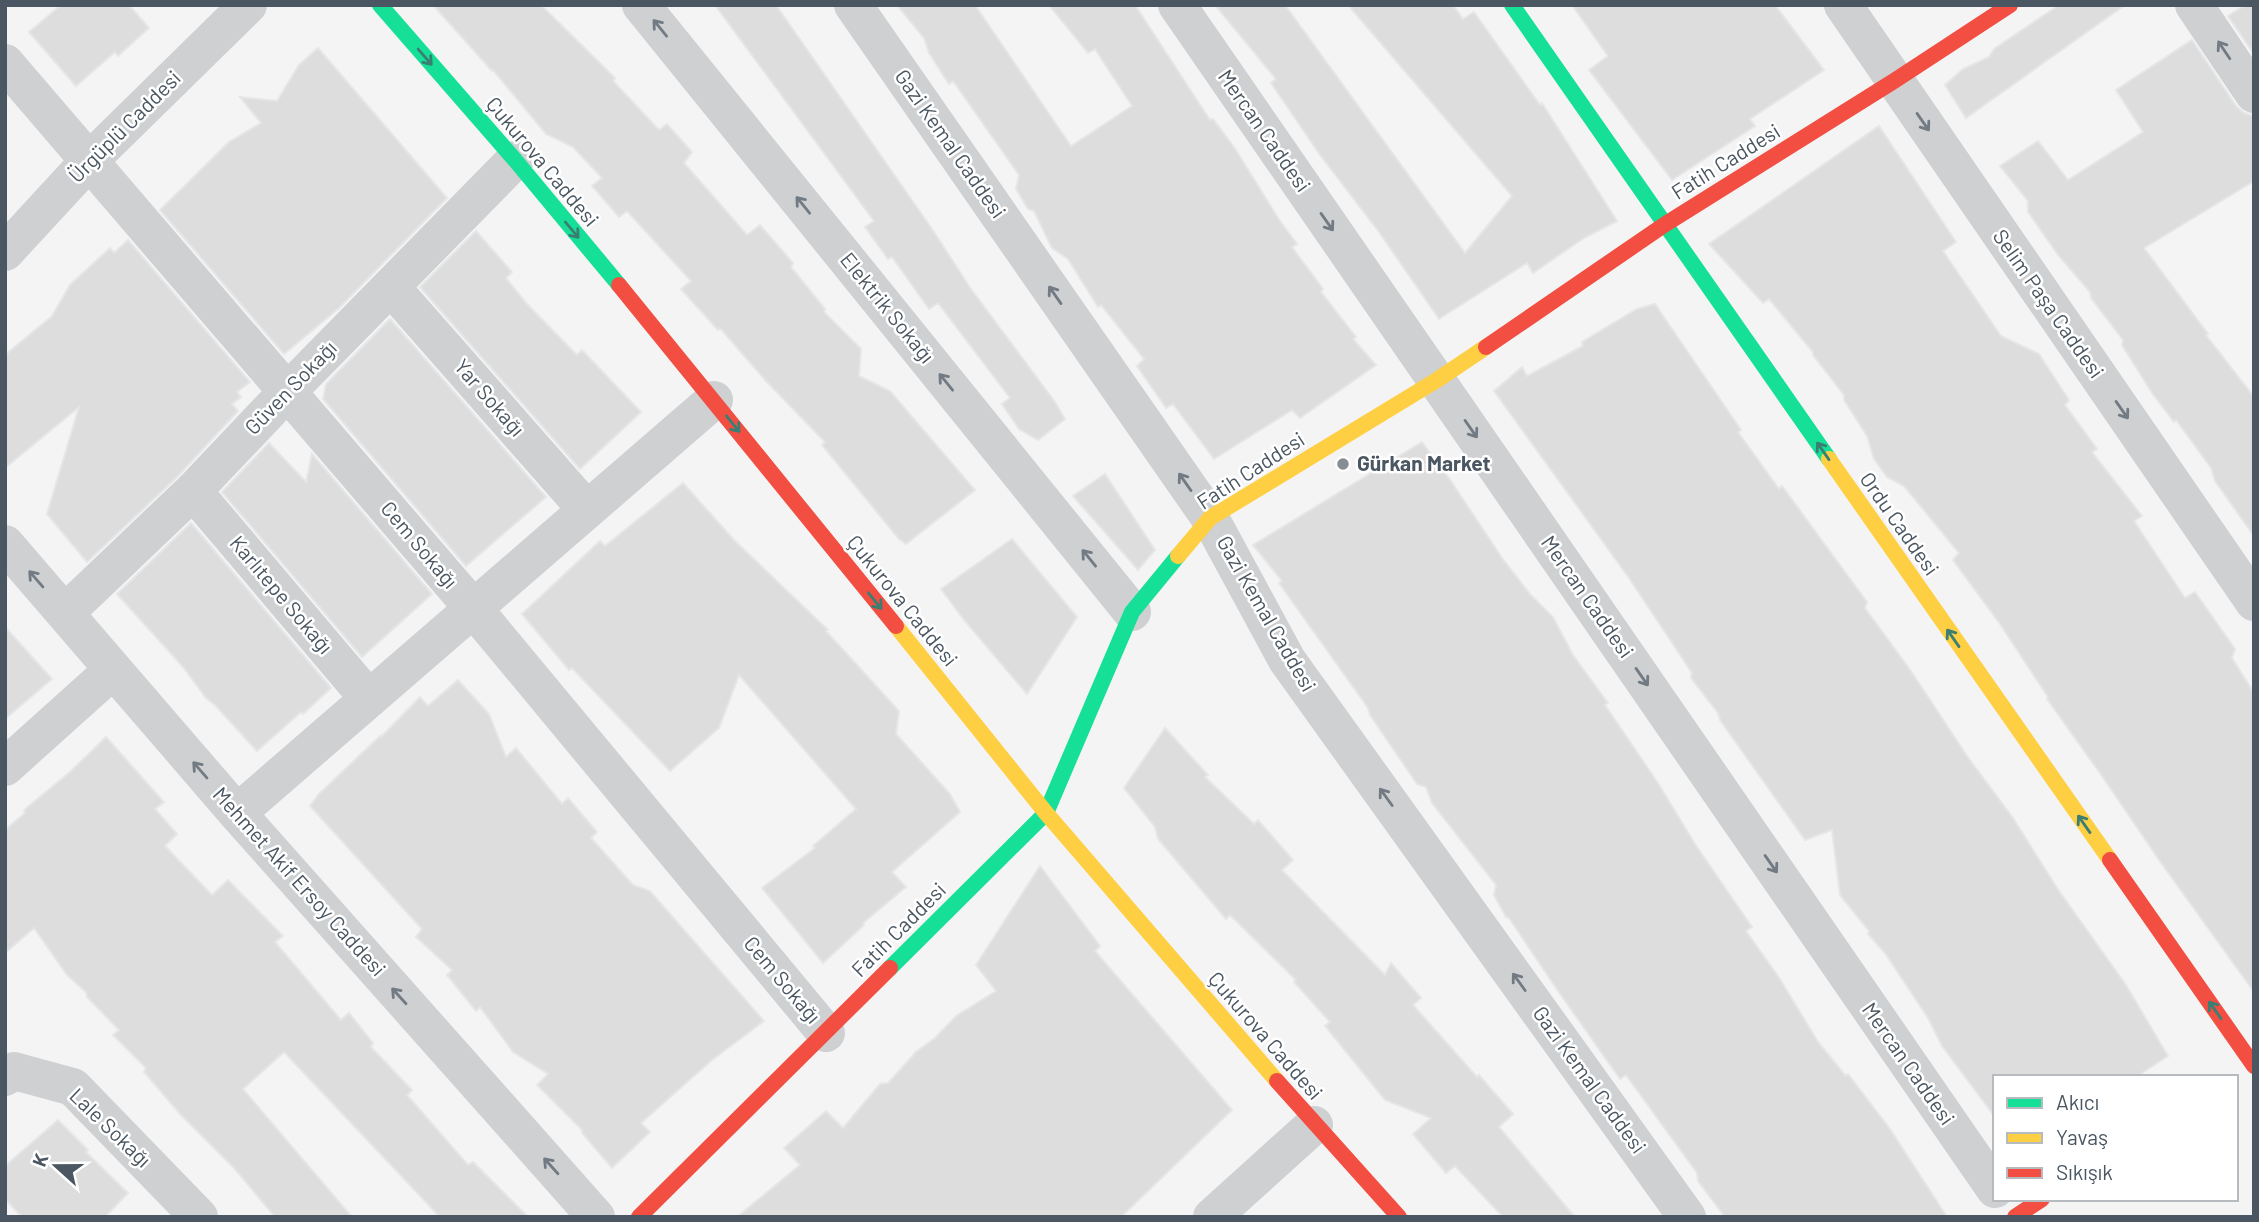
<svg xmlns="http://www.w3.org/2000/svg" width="2259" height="1222" viewBox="0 0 2259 1222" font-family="Barlow,sans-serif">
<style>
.building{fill:#ddddde;stroke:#e5e6e7;stroke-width:2}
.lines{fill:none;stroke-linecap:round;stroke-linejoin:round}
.street{stroke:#ced0d2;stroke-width:38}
.fast{stroke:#16e098;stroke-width:16}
.slow{stroke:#ffcf43;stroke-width:16}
.jam{stroke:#f24e42;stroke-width:16}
.oneway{stroke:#727b83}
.oneway2{stroke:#3a7f72}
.poi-dot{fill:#868d94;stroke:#fff;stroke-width:2.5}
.labels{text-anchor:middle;stroke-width:5;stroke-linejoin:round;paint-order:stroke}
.street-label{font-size:21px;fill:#4a5661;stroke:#fff}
.poi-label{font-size:21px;font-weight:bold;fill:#4a5661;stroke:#fff;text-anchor:start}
</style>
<rect width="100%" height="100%" fill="#f4f4f4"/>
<path class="building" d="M 61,5 L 129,5 L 149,28 L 118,56 L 115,52 L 76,86 L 29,32 Z
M 433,5 L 541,5 L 615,78 L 613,81 L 659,130 L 667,124 L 692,152 L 684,163 L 747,235 L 760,225 L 793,263 L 791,267 L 825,309 L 824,312 L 861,349 L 859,376 L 890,391 L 975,490 L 906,544 L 899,539 L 822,445 L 825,442 L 766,381 L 720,328 L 718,330 L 681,289 L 691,281 L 627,211 L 619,217 L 592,186 L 602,178 L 573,147 L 546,134 L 493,70 L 492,71 Z
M 715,5 L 776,5 L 932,229 L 971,289 L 1055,402 L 1065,419 L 1038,440 L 1019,429 L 1002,404 L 1010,398 L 938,303 L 929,309 L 892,257 L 888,259 L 865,227 L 874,221 Z
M 897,5 L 975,5 L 1071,146 L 1132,106 L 1095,49 L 1088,53 L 1049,5 L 1135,5 L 1210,120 L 1213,119 L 1234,147 L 1280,221 L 1297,244 L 1292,247 L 1323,289 L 1321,292 L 1356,337 L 1353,339 L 1376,365 L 1300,418 L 1292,410 L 1214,459 L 1173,404 L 1166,408 L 1137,366 L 1144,359 L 1101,305 L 1098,307 L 1068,259 L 1052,248 L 1034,211 L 1028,209 L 1016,189 L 1019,175 L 953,81 L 949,84 L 929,53 L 924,38 Z
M 1215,5 L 1285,5 L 1465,253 L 1512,196 L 1348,5 L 1453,5 L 1463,19 L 1474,12 L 1540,105 L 1542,103 L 1617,221 L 1584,238 L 1533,273 L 1527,263 L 1439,319 L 1379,232 L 1320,155 L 1271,83 L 1276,79 Z
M 1572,5 L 1775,5 L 1824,70 L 1750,119 L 1755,126 L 1672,180 L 1589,70 L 1608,56 Z
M 2059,5 L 2125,5 L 1966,118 L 1945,85 L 1963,69 L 1989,57 L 1994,49 Z
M 2245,5 L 2254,5 L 2254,54 L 2228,16 Z
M 2192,40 L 2236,106 L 2244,113 L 2254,116 L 2254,181 L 2144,248 L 2208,334 L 2206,335 L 2254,397 L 2254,536 L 2215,481 L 2211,468 L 2176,420 L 2174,422 L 2152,393 L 2122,345 L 2123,340 L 2091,298 L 2090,292 L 2058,255 L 2028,212 L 2028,201 L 2000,166 L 2038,141 L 2068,180 L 2143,132 L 2116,90 Z
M 318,48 L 447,198 L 339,308 L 284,354 L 160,210 L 229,142 L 261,123 L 240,97 L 277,101 L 299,65 Z
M 1879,126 L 1956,242 L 1943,251 L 2001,336 L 2039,354 L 2069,400 L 2065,405 L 2097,449 L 2092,452 L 2142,516 L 2134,521 L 2185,598 L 2195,592 L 2235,649 L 2232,658 L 2254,693 L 2254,992 L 2159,860 L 2102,776 L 2047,699 L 2048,697 L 2000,624 L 1953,560 L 1959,553 L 1904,486 L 1887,477 L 1874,459 L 1867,436 L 1844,400 L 1844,395 L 1813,355 L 1813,352 L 1769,299 L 1763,303 L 1709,244 Z
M 476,231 L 512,272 L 506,278 L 527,304 L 577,355 L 582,350 L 641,412 L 580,469 L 420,287 Z
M 128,240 L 250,382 L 237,392 L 241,397 L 232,404 L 238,411 L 178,476 L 87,562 L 47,514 L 79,407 L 5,468 L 5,355 L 52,316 L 70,285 L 110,248 L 114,253 Z
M 1655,304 L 1741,430 L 1738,432 L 1779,489 L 1782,486 L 1867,602 L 1865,608 L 1911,671 L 1967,756 L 2013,818 L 2057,888 L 2126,985 L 2168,1056 L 2136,1077 L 1995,1077 L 1995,1117 L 1942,1046 L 1928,1018 L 1885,953 L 1868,934 L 1869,931 L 1840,895 L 1832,830 L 1805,840 L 1720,720 L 1718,713 L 1691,678 L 1692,673 L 1629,578 L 1494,391 L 1522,367 L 1527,376 L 1583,346 L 1582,342 L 1637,309 Z
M 390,319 L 546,497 L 466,566 L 323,399 L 326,384 Z
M 1422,442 L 1451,481 L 1502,558 L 1530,594 L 1553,617 L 1573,655 L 1608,703 L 1605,705 L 1658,783 L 1695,844 L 1752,927 L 1746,931 L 1780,979 L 1818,1042 L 1846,1076 L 1848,1074 L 1890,1129 L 1947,1217 L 1725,1217 L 1698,1181 L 1697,1173 L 1626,1075 L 1620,1079 L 1558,991 L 1509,918 L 1506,917 L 1494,895 L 1496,885 L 1432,803 L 1426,787 L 1417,784 L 1370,715 L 1368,708 L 1279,583 L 1282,581 L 1253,545 Z
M 269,443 L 306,482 L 312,454 L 432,594 L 362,657 L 222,492 Z
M 1105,474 L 1155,550 L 1138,570 L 1073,496 Z
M 683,483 L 734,540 L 828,630 L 826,631 L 899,711 L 896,734 L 950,794 L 960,812 L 892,872 L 906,887 L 863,923 L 864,925 L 823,963 L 762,888 L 815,848 L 813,846 L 856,809 L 739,675 L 719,728 L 670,771 L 572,668 L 569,670 L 522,614 L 600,541 L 605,546 Z
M 191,523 L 331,688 L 303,714 L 301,712 L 257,751 L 215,705 L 206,698 L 183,667 L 117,594 Z
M 1012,539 L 1077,617 L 1027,694 L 964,620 L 941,589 Z
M 5,627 L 52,679 L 5,719 Z
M 458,680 L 489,714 L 506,757 L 516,748 L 562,804 L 568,798 L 597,832 L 591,838 L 633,885 L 650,891 L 764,1021 L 712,1060 L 641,1123 L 650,1132 L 612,1168 L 582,1133 L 582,1130 L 537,1085 L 548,1074 L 513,1052 L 480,1007 L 476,1011 L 447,975 L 452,970 L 416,937 L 422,929 L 310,806 L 319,794 L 380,736 L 381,737 L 420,697 L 428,706 Z
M 1165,728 L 1208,775 L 1205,777 L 1254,824 L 1258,820 L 1293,860 L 1282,870 L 1385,975 L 1391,963 L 1421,998 L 1413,1005 L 1477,1077 L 1479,1075 L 1513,1114 L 1499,1127 L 1575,1217 L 1503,1217 L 1455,1166 L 1446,1173 L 1413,1134 L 1431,1118 L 1385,1100 L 1325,1026 L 1330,1022 L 1294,982 L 1296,980 L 1230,915 L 1226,919 L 1158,839 L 1155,827 L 1124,788 Z
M 106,737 L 164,802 L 155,809 L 177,834 L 165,846 L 212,895 L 228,880 L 283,936 L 275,942 L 341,1020 L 349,1013 L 373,1043 L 371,1047 L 412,1090 L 407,1095 L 468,1165 L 473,1162 L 528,1217 L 440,1217 L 284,1052 L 243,1089 L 352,1217 L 275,1217 L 234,1168 L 181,1115 L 144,1072 L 146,1068 L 113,1035 L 119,1030 L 87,997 L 86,992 L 67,975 L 34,928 L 5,953 L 5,830 L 25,813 L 24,810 L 70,772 Z
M 1040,866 L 1100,946 L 1095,951 L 1232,1110 L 1121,1217 L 737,1217 L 800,1165 L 784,1148 L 826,1111 L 843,1128 L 880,1084 L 888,1083 L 916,1052 L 935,1038 L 956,1016 L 996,991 L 976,965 Z
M 58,1120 L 88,1150 L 86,1152 L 128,1193 L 105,1217 L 22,1217 L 5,1199 L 5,1166 Z"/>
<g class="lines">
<path class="street" d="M 641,5 L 1132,612
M 853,5 L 1210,518 L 1287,660 L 1687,1217
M 1177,5 L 1995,1189
M 1843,5 L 2254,602
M 2194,5 L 2254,94
M 5,63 L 473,608 L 826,1033
M 5,252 L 90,160 L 248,5
M 391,287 L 587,510
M 193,491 L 369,699
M 5,544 L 237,813 L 596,1217
M 65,613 L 193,491 L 288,391 L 515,160
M 5,767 L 113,670
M 237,813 L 714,400
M 5,1077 L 14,1071 L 73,1087 L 199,1217
M 1212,1217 L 1314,1125"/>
<path class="fast" d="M 380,5 L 515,160 L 619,285
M 1512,5 L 1829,459
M 890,968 L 1046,813 L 1132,612 L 1178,556"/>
<path class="slow" d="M 1829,459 L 2110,860
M 1178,556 L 1210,518 L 1437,380 L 1486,347
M 896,626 L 1046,813 L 1277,1081"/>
<path class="jam" d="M 619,285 L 896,626
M 1486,347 L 1664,225 L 1894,81 L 2010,5
M 2110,860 L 2254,1066
M 1277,1081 L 1399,1217
M 639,1217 L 890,968
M 2015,1217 L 2042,1199"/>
</g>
<defs><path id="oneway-shaft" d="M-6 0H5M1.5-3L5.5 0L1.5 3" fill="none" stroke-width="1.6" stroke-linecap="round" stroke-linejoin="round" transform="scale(1.75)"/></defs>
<g class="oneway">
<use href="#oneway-shaft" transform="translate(660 28) rotate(-129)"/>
<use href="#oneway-shaft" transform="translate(2224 50) rotate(-124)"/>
<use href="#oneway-shaft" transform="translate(1923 122) rotate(55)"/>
<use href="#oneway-shaft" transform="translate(803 205) rotate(-129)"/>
<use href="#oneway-shaft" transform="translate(1327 222) rotate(55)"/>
<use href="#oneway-shaft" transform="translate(1055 295) rotate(-125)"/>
<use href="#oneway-shaft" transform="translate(946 382) rotate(-129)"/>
<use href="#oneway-shaft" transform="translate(2122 410) rotate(55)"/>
<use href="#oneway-shaft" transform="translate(1471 429) rotate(55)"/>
<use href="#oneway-shaft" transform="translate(1185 482) rotate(-125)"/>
<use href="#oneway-shaft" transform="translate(1089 558) rotate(-129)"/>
<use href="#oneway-shaft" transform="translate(36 579) rotate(-131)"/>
<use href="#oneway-shaft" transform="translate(1642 677) rotate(55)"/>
<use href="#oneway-shaft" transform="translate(200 770) rotate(-131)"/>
<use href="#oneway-shaft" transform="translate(1386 797) rotate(-126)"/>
<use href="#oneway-shaft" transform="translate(1771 864) rotate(55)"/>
<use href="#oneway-shaft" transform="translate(1519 982) rotate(-126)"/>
<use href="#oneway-shaft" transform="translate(399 996) rotate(-132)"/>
<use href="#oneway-shaft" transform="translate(551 1166) rotate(-132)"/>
</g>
<g class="oneway2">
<use href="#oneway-shaft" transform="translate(425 57) rotate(49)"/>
<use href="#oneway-shaft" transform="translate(572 230) rotate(50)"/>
<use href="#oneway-shaft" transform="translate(733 424) rotate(51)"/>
<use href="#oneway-shaft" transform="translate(1823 451) rotate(-125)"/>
<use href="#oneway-shaft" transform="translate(875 601) rotate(51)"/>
<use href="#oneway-shaft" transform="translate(1953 638) rotate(-125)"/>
<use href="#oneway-shaft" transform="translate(2084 824) rotate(-125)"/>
<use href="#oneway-shaft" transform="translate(2215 1010) rotate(-125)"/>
</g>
<circle class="poi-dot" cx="1343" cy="464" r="7"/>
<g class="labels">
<g class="street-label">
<text transform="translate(125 127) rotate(-45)" y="7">Ürgüplü Caddesi</text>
<text transform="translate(1264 131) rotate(55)" y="7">Mercan Caddesi</text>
<text transform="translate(950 144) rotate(55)" y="7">Gazi Kemal Caddesi</text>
<text transform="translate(542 162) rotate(50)" y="7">Çukurova Caddesi</text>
<text transform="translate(1726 162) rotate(-32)" y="7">Fatih Caddesi</text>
<text transform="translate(2048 304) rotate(55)" y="7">Selim Paşa Caddesi</text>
<text transform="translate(887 308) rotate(51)" y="7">Elektrik Sokağı</text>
<text transform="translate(291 388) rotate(-46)" y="7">Güven Sokağı</text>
<text transform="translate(489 398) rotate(49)" y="7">Yar Sokağı</text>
<text transform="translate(1251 471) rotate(-33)" y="7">Fatih Caddesi</text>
<text transform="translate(1899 524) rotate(55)" y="7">Ordu Caddesi</text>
<text transform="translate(419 545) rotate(50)" y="7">Cem Sokağı</text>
<text transform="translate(281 595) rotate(50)" y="7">Karlıtepe Sokağı</text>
<text transform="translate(1587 597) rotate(55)" y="7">Mercan Caddesi</text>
<text transform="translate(902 601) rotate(51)" y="7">Çukurova Caddesi</text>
<text transform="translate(1266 614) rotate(60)" y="7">Gazi Kemal Caddesi</text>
<text transform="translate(299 882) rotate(48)" y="7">Mehmet Akif Ersoy Caddesi</text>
<text transform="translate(899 930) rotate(-45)" y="7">Fatih Caddesi</text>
<text transform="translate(782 980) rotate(50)" y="7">Cem Sokağı</text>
<text transform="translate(1265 1036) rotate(49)" y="7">Çukurova Caddesi</text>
<text transform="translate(1908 1064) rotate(55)" y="7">Mercan Caddesi</text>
<text transform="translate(1589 1080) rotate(54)" y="7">Gazi Kemal Caddesi</text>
<text transform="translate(110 1128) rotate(44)" y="7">Lale Sokağı</text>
</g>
<g class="poi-label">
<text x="1357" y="471">Gürkan Market</text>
</g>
</g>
<rect width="2259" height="1222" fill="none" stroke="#4a5661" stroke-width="14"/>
<rect x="1993" y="1075" width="245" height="126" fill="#ffffff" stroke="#b7bbc0" stroke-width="2"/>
<rect x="2007" y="1098" width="35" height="10" fill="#16e098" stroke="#b7bbc0" stroke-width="2"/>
<text x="2056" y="1110" font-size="21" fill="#4a5661">Akıcı</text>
<rect x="2007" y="1133" width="35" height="10" fill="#ffcf43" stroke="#b7bbc0" stroke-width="2"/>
<text x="2056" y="1145" font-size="21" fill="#4a5661">Yavaş</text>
<rect x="2007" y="1168" width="35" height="10" fill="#f24e42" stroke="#b7bbc0" stroke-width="2"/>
<text x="2056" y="1180" font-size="21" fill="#4a5661">Sıkışık</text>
<g transform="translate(56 1166) rotate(291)" stroke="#ffffff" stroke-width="5" paint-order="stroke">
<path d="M0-5L12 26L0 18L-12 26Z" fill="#4a5661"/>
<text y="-10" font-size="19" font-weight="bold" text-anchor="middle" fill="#4a5661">K</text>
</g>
</svg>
